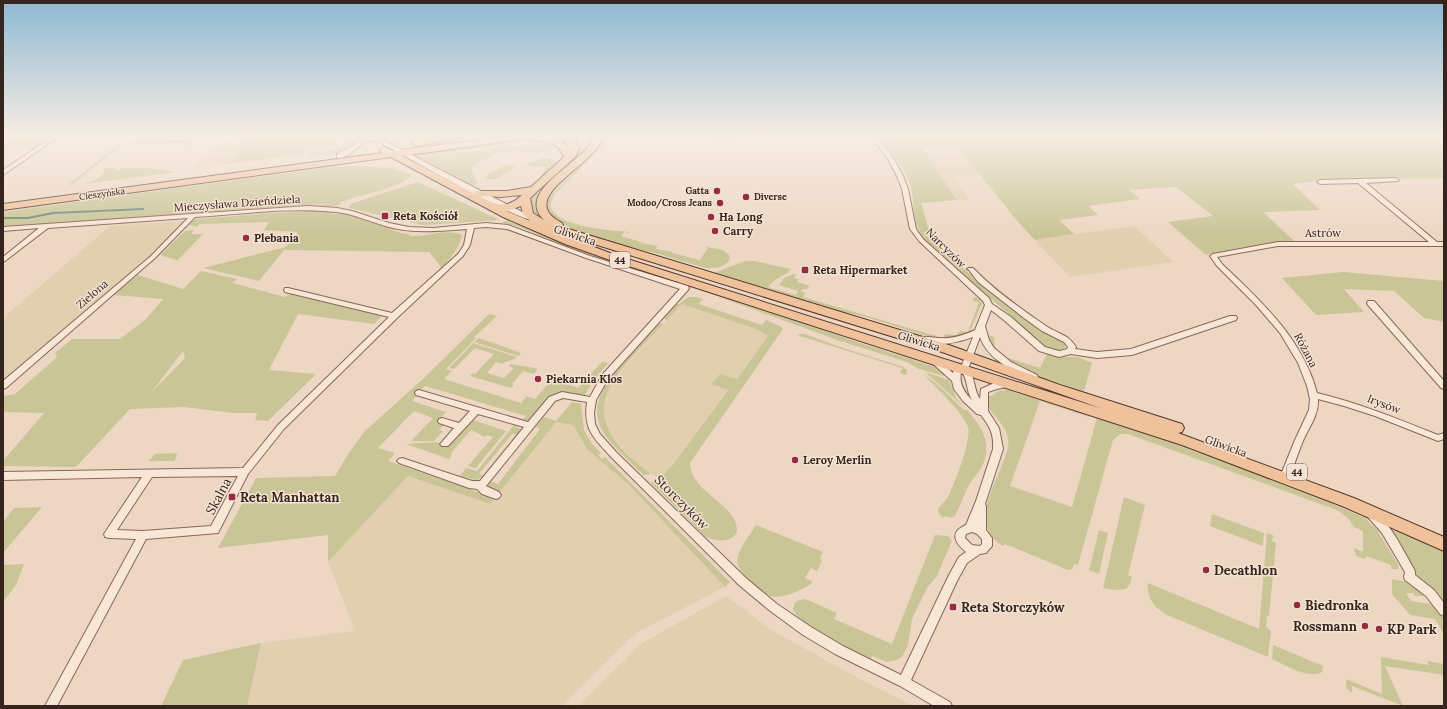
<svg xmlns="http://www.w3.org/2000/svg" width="1447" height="709" viewBox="0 0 1447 709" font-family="Lora,serif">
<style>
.farmland{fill:#e2cfb0}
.green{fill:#cac597;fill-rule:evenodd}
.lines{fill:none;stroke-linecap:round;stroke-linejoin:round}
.stream{stroke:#6c8d7d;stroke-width:2}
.minor-casing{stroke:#86685a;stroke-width:2}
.tertiary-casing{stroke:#86685a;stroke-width:2}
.primary-casing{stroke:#54372e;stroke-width:2}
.minor{fill:#f8e6d6;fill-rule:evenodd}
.tertiary{fill:#f8e6d6;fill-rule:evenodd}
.primary{fill:#efc29b;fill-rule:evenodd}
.poi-dot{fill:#932c44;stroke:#f4e3d2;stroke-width:1.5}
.labels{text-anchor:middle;stroke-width:3;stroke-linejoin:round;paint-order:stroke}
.far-poi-label{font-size:9px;font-weight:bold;fill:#36241e;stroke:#f4e3d2;text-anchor:end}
.far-street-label{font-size:9px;fill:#36241e;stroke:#f4e3d2}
.shield{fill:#f4e3d2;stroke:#6f5d54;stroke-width:1}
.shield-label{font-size:10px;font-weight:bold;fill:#36241e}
.street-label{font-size:11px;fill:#36241e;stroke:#f4e3d2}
.poi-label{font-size:11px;font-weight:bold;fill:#36241e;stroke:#f4e3d2;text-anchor:start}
.near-street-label{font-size:13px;fill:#36241e;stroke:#f4e3d2}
.near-poi-label{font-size:13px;font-weight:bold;fill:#36241e;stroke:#f4e3d2;text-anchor:start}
</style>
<rect width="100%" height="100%" fill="#edd7c3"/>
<path class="farmland" d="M 232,135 L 253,135 L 227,164 L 193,168 Z
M 964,155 L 981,175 L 955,177 L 969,199 L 957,200 L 928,157 Z
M 184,221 L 150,256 L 3,381 L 3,318 L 110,226 Z
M 1134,226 L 1173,262 L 1070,277 L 1035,240 Z
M 682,304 L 756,329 L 768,336 L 737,379 L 712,383 L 728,389 L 672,466 L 663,475 L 656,477 L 637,464 L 613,437 L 605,424 L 603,405 L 608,390 L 624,367 Z
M 556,421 L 573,425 L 587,449 L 629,485 L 725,587 L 636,633 L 562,706 L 247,706 L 261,643 L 355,631 L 328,562 L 408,476 L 490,504 Z
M 726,596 L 771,630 L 860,679 L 914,706 L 578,706 L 642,643 Z"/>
<path class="green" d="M 3,135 L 52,135 L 34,148 L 3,149 Z
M 196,135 L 201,135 L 190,144 L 194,144 L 188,148 L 187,147 L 187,144 L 184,142 L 122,145 L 73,184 L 67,186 L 118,144 L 155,141 L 188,141 Z
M 253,135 L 338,135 L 338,145 L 304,149 L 302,154 L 227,164 Z
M 381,135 L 454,135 L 402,143 L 393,143 L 380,139 Z
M 576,135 L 592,135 L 592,140 L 586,148 L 538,200 L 536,206 L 541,218 L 534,216 L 528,204 L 531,198 L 577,155 L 579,149 L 573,139 Z
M 604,135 L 607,135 L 608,141 L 554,195 L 550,206 C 558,228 609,230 629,232 L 629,233 L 624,232 L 621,236 L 641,242 L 641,243 L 657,246 L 656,249 L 673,252 L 672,253 L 700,260 L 708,248 L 703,246 L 723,250 L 729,255 L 730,259 C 724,268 716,268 706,268 C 691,264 675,259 659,254 C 634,248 563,234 548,213 C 544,207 547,201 550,196 L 598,147 L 602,141 Z
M 677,135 L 722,135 L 736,137 L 735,139 L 737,139 L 734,143 Z
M 877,135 L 1435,135 L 1444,141 L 1444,178 L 1320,180 L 1293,184 L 1320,210 L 1263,212 L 1294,241 L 1239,248 L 1206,255 L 1168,222 L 1213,216 L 1176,187 L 1129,190 L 1140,199 L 1089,206 L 1098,215 L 1059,220 L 1074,234 L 1035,240 L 1018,222 L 957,146 L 923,149 L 957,200 L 921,203 L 929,231 L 937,244 L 964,269 L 1033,323 L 1063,341 L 1066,346 C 1060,352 1055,352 1048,349 L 928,243 C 925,239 921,235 919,230 C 912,215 915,197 909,181 C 903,164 888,149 877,135 Z
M 344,136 L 353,140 L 355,143 C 349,154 320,155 308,156 L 309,153 L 337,150 L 337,148 L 344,147 Z
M 533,139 L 542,140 L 418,157 L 415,155 Z
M 547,141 L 557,145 L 556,148 L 547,152 L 515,151 L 499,153 L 475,164 L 471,169 L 475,179 L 478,182 L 473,185 L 421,158 Z
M 542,158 L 552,159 L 556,162 L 542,177 L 545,167 L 527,166 L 527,164 Z
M 506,165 L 512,165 L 515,168 L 496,179 L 486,179 L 488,174 Z
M 356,166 L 390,168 L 412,175 C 391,193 363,192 339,203 L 342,203 C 333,209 324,207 314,206 L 334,203 L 196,215 L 3,226 L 3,212 L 331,167 Z
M 106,168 L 116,168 L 113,170 L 120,170 L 123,168 L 151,168 L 176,172 L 83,184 L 97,179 L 105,172 L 104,169 Z
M 418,182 L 500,220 L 423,225 L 349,208 L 349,206 L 353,203 Z
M 319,211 L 356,217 L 401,233 L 411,235 L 411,236 C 427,237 446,228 462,235 C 459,249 451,257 442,268 L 429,252 L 284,250 L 259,281 L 203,268 L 286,247 L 298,232 L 264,230 L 269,222 L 200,224 L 197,227 L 189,225 L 193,220 L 197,219 L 270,213 Z
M 497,215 L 578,248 L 794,319 L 851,340 L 938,368 L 950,377 L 947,377 L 919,369 L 907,362 L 840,341 L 689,286 L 591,256 L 517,226 L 501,223 L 508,220 Z
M 194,230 L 191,234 L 203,234 L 177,261 L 174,259 L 162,256 L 161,254 L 185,231 Z
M 745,261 L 754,261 L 791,269 C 785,277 776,276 768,287 L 796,295 L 798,291 L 779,285 L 784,278 L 793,274 L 796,275 L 794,278 L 799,279 L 797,282 L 810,286 L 807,289 L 803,289 L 801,291 L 805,293 L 803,297 L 943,338 L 945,334 L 956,335 L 961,331 L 968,332 L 979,302 L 973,301 L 974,297 L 980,299 L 982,303 L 971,329 C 967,335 959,338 952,339 C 938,341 923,335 910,331 C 887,324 865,315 841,312 L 714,273 Z
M 201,271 L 237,279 L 232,283 L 285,297 L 290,294 L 382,316 L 374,324 L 298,314 L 269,370 L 316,374 L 268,421 L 255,420 L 257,413 L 233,413 L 184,407 L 130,409 L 76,467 L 3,466 L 3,461 L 44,413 L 3,412 L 3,396 L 15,394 L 57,357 L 55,353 L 72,339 L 120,339 L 146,319 L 163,299 L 113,295 L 138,275 L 183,289 ZM 183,351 L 185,358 L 151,393 Z
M 1343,272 L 1444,281 L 1444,322 L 1424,318 L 1394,291 L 1344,289 L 1364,312 L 1316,315 L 1282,278 Z
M 688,297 L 695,297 L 703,299 L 699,304 L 762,325 L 766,320 L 780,326 L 783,329 L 690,463 C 691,494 738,503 737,532 C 730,544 718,541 706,537 L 651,483 C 654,476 660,478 664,474 C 667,471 669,468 672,466 L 728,390 L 712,384 L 720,374 L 737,379 L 768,336 L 756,329 L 682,304 L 666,321 L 664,317 L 676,304 L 679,304 Z
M 489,314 L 497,316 L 474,337 L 476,338 L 446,369 L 452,371 L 444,379 L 521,403 L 527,396 L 535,399 L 552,379 L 578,388 L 601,363 L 604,362 L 608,363 L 594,380 L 585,395 C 572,397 559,387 548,399 C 539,407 536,421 522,421 L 526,416 L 425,386 L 416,394 L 417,395 L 412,401 L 446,412 L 439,420 L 440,424 L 444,425 L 439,430 L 443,431 L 434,441 L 411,441 L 433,418 L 414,411 L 378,448 L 395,453 L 388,461 L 495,498 L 490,504 L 408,476 L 328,562 L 328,535 L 218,548 L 256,478 L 335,476 L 348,454 L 364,432 L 425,377 Z
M 664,323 C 611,380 567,412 650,473 L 648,475 L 643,475 C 631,462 611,446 602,430 C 598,423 596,412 598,404 C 602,379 642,343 659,324 Z
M 800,334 L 805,334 L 840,347 L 903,367 L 907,370 L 906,375 L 900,373 L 902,368 L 797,335 Z
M 989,335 L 994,337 L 995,347 L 1005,357 L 1040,368 L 1047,354 L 1059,357 L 1078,357 L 1092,363 L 1084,391 C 1064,385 986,362 989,335 Z
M 479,338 L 521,353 L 518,356 L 474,342 Z
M 473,343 L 517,357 C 513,361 507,360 502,364 L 496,362 L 487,373 L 504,378 L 514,368 L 508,366 L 511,364 C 521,366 529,366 538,369 L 534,374 L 523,371 L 512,384 L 514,385 L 511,388 L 470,376 L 473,373 L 475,374 L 494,354 L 475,348 L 454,369 L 449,368 Z
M 925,372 L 949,380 L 957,399 L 965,408 Z
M 923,374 L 937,384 L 964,410 L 967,410 C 983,427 994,447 980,470 C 977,475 972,479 969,485 C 964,495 960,506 955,516 L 951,518 L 945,516 L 943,518 L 939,514 L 938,509 C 941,505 945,501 948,497 C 954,485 972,439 968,427 C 963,412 935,387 923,374 Z
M 1008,390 L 1089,416 L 1089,417 L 1040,401 L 1010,486 L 1072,507 L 1097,418 L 1195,450 L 1186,448 L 1198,453 L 1201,452 L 1303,491 L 1365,518 L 1377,530 L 1399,566 L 1398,569 L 1391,569 L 1391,565 L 1366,556 L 1365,559 L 1356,556 L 1354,548 L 1363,552 L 1363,531 L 1354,527 L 1348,518 L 1337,510 L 1128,434 L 1120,434 L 1113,440 L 1078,565 L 1074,564 L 1072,569 L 1068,570 L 1005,544 L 1003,546 C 964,523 1002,477 1008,447 C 1012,423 983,414 987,395 L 991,396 L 998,391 Z
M 572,402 L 581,404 L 584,430 L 592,444 L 601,453 L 598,455 L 602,459 L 605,457 L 730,582 L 725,587 L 629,485 L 587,449 L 573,425 L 556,422 L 499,493 L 489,488 L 488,485 L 490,481 L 498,484 L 540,429 L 536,427 L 544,417 L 556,421 Z
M 473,420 L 506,431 L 476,468 L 468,466 L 493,437 L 487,435 L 485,437 L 471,430 L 451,453 L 452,455 L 449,459 L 406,444 L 436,442 L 447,446 L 464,428 L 466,428 Z
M 514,425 L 521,430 L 518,435 L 512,434 L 479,474 L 485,476 L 476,480 L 460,476 L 466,468 L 477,471 Z
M 176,453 L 177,456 L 174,461 L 149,461 L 155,454 Z
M 1124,497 L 1145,505 L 1128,575 L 1132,577 L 1130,584 L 1126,589 L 1115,590 L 1103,588 Z
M 42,507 L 3,553 L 3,522 L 14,508 Z
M 1212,514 L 1264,533 L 1263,546 L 1210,526 Z
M 756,525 L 823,552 L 820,558 L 822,561 L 817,571 L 811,568 L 805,578 L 812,581 L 811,584 C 799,591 779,601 767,595 C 757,586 733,571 738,556 C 741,545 750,535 756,525 Z
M 1099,530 L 1108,533 L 1099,574 L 1089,570 Z
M 1391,530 L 1401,530 L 1444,548 L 1444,607 L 1415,575 Z
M 1267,533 L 1273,535 L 1272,541 L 1276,543 L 1269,616 L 1267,616 L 1266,627 L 1271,631 L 1268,657 L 1167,615 C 1155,608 1146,598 1148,583 L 1259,629 Z
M 935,535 L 948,536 L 952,541 L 937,576 L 927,588 L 912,619 L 908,645 L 902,657 L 897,660 L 887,662 L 872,656 L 871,659 C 855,651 797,624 793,609 L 795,602 L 803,599 L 808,600 L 837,613 L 834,619 L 892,644 Z
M 24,564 L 16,585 L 3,602 L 3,565 Z
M 1392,579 L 1416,584 L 1425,594 L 1423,596 L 1415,596 L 1413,593 L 1406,593 L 1411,601 L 1431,604 L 1444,615 L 1444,635 L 1435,619 L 1410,615 L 1392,594 Z
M 261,643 L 247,706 L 161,706 L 183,660 Z
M 1273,645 L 1323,666 L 1322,672 C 1308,680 1286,665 1272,659 Z
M 1381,657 L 1429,665 L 1427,661 L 1444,664 L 1444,675 L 1385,666 L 1403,706 L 1352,686 L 1352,693 L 1346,688 L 1346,679 L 1382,694 Z"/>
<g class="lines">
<path class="stream" d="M 3,218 L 28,218 L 53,213 L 143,209"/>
<g class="minor-casing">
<path id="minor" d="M 55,135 L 61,135 L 3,175 L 3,170 Z
M 162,135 L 168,135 L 167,137 L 185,137 L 188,139 L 185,141 L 164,141 L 161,139 Z
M 367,135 L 377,135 L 364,139 L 361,137 Z
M 870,135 L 876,135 L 894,159 L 903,176 L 908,189 L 916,229 L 923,239 L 989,298 L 992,304 L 1011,317 L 1045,347 L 1059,351 L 1067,349 L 1068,347 L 1064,342 L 1042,331 L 1024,318 L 978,282 L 969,270 L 967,269 L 969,268 L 973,268 C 993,289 1021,309 1046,326 C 1058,334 1068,334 1076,347 L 1075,349 L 1097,352 L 1131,349 L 1230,316 L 1236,316 L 1237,318 L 1236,320 L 1132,355 L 1097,358 L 1071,354 L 1059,357 L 1039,351 L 1005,321 L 991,310 L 985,326 L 989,340 L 994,348 L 1011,362 L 1037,375 L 1038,377 L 1037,379 L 1031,379 C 1011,369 988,360 980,337 L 968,369 C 976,378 973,389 980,399 L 981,389 L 992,384 L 1007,381 L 1011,384 L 1010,386 L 997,389 L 988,392 L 988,411 L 999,428 L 1003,449 L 985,504 L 986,506 L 986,530 L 992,538 L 992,546 L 986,553 L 980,554 L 967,563 L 957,581 L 911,680 L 950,702 L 952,706 L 934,706 L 900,686 L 835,654 L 803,635 L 769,610 L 739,585 L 611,457 C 594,438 583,430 587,402 L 563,398 L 555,401 L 486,486 L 499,492 L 501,495 L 499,498 L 496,499 L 493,498 L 482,494 L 477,489 L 469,488 L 399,463 L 397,461 L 399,459 L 402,458 L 472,481 L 480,481 L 524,427 L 478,414 L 448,446 L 442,446 L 440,444 L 442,442 L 454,428 L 439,423 L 438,421 L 439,419 L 442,418 L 459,423 L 470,411 L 416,395 L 415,393 L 416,391 L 419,390 L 528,422 L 549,397 L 562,392 L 590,397 L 602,375 L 680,289 L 586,258 L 507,229 L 486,227 L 474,228 L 470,245 L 463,256 L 397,318 L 284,429 L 248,474 L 218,533 L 146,539 L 57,706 L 45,706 L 136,539 L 109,538 L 105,537 L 104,534 L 142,477 L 3,480 L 3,472 L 243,468 L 278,425 L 389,317 L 285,292 L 284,290 L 285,288 L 288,288 L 392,313 L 458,254 L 464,245 L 467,229 C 440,231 412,234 385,226 C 369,221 353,214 336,212 C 289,207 242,214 195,217 L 155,258 L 6,388 L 3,389 L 3,381 L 151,256 L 188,218 L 48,228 L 5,261 L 3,262 L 3,257 L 39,228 L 3,231 L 3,227 L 308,206 L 337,208 L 352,211 L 389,223 L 409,227 L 433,228 L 486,223 L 508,225 L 590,256 L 688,286 L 689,288 L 688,290 L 608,379 L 596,400 L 594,413 L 595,424 L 600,434 L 617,453 L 747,579 L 777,604 L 811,627 L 843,646 L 901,675 L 949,575 L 959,557 L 966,552 C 956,544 948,532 966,525 L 976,501 L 993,449 C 994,434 990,427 981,415 L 977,414 L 963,401 L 954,389 L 952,381 L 930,361 L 931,359 L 937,359 L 953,373 L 954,369 L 961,367 L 973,337 C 960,342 932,349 921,339 C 926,335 934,338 940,338 C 953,339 964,335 975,330 L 985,305 L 983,301 L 919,241 L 910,229 L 902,189 L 897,176 L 888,159 ZM 962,372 C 968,380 966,391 972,400 C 964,392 959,384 961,373 ZM 238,476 L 211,526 L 143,531 L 117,530 L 152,477 ZM 972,532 L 977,534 L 982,539 L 982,544 L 980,546 L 972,545 L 965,538 L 966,534 Z
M 1396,178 L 1399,180 L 1398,181 L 1366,183 L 1437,242 L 1444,242 L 1444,246 L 1278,246 L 1217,257 L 1222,264 C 1260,300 1303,339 1317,393 C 1359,403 1398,419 1438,435 L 1444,433 L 1444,439 L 1438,441 L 1375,416 L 1344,406 L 1318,399 C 1319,415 1309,427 1303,441 C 1298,453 1294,465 1290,477 L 1288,480 L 1285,481 L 1282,480 L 1280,477 L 1295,440 L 1309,410 L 1310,399 L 1307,386 L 1298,363 L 1280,333 L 1256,305 L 1217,266 L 1210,256 L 1213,254 L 1278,242 L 1429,242 L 1358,183 L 1320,184 L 1317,182 L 1320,180 Z
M 1368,301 L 1374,301 L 1444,381 L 1444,389 L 1441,388 L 1368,305 L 1367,303 Z
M 1372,512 C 1388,517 1405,554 1414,569 L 1415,572 L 1415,575 L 1434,590 L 1444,603 L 1444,616 L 1440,614 L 1426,596 L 1405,580 L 1404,577 L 1405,572 L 1382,533 L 1367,516 L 1369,513 Z"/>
</g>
<g class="tertiary-casing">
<path id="tertiary" d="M 357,135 L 367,135 L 383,140 L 510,206 L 535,218 L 534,220 C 521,223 400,153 379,142 L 366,139 C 359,146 348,159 337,158 L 337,154 L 352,146 L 360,137 Z"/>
</g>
<g class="primary-casing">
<path id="primary" d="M 448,135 L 466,135 L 462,138 L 416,146 L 411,143 L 416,140 Z
M 516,135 C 535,135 557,132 569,149 L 565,141 L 569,135 L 577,135 L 575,141 L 579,148 L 576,156 L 530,198 L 533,213 L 544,220 C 512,189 592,160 594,135 L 602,135 C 604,158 535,187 548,211 C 550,216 557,220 562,223 L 563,225 L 562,227 L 949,345 L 1060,385 L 1182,424 L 1184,428 L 1182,432 L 1178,433 L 1354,498 L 1444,537 L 1444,551 L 1342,506 L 1182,445 L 610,260 L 565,244 L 503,217 L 391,157 L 3,210 L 3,204 L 382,153 L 379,150 L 384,147 L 393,151 ZM 524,139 C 542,143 555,136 564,157 L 531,187 L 507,191 L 475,191 L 475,194 L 402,156 ZM 522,195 C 506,210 496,205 478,196 L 501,197 ZM 521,206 L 523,214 L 530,221 L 507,211 ZM 552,231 L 939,351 L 1103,409 L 618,256 Z"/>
</g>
<use href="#minor" class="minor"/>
<use href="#tertiary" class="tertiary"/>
<use href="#primary" class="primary"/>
</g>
<linearGradient id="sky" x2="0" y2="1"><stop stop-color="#8db8d2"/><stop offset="0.58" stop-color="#f7ede4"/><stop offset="1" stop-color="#f7ede4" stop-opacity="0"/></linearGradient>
<rect width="1447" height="234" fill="url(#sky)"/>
<g class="poi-dot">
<circle cx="717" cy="191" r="4"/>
<circle cx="746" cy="197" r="4"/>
<circle cx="720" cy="203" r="4"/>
<rect x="381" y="212" width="8" height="8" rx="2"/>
<circle cx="711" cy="217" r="4"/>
<circle cx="715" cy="231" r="4"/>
<circle cx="246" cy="238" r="4"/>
<rect x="801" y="266" width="8" height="8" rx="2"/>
<circle cx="538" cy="379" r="4"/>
<circle cx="795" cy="460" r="4"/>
<rect x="228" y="493" width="8" height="8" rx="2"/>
<circle cx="1206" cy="570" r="4"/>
<circle cx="1297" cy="605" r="4"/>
<rect x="949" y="603" width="8" height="8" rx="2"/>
<circle cx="1365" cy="626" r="4"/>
<circle cx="1379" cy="629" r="4"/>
</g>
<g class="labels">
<g class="far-poi-label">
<text x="709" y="194">Gatta</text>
<text x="754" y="200" text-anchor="start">Diverse</text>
<text x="712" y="206">Modoo/Cross Jeans</text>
</g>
<g class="far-street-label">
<text transform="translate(102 194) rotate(-8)" y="3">Cieszyńska</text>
</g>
<g class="shield">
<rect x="610" y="252" width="20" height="16" rx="3"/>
<rect x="1287" y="464" width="20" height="16" rx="3"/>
</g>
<g class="shield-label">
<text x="620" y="264">44</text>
<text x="1297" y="476">44</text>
</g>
<g class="street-label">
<text transform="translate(237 203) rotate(-4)" y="4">Mieczysława Dzieńdziela</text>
<text x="1323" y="237">Astrów</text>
<text transform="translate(575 235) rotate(18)" y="4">Gliwicka</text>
<text transform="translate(946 248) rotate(45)" y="4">Narcyzów</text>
<text transform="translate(92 294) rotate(-41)" y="4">Zielona</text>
<text transform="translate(919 341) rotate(17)" y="4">Gliwicka</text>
<text transform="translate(1306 350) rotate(62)" y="4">Różana</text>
<text transform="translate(1384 404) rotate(21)" y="4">Irysów</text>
<text transform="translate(1226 446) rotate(20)" y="4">Gliwicka</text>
</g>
<g class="poi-label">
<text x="393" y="220">Reta Kościół</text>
<text x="719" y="221">Ha Long</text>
<text x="723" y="235">Carry</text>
<text x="254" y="242">Plebania</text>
<text x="813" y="274">Reta Hipermarket</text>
<text x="546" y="383">Piekarnia Klos</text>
<text x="803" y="464">Leroy Merlin</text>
</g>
<g class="near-street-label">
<text transform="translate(218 496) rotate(-62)" y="5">Skalna</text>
<text transform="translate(682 502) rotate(45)" y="5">Storczyków</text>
</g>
<g class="near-poi-label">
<text x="240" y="502">Reta Manhattan</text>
<text x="1214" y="575">Decathlon</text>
<text x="1305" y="610">Biedronka</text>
<text x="961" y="612">Reta Storczyków</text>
<text x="1357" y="631" text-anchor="end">Rossmann</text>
<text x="1387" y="634">KP Park</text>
</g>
</g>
<rect width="1447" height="709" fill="none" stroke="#36241e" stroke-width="8"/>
</svg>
